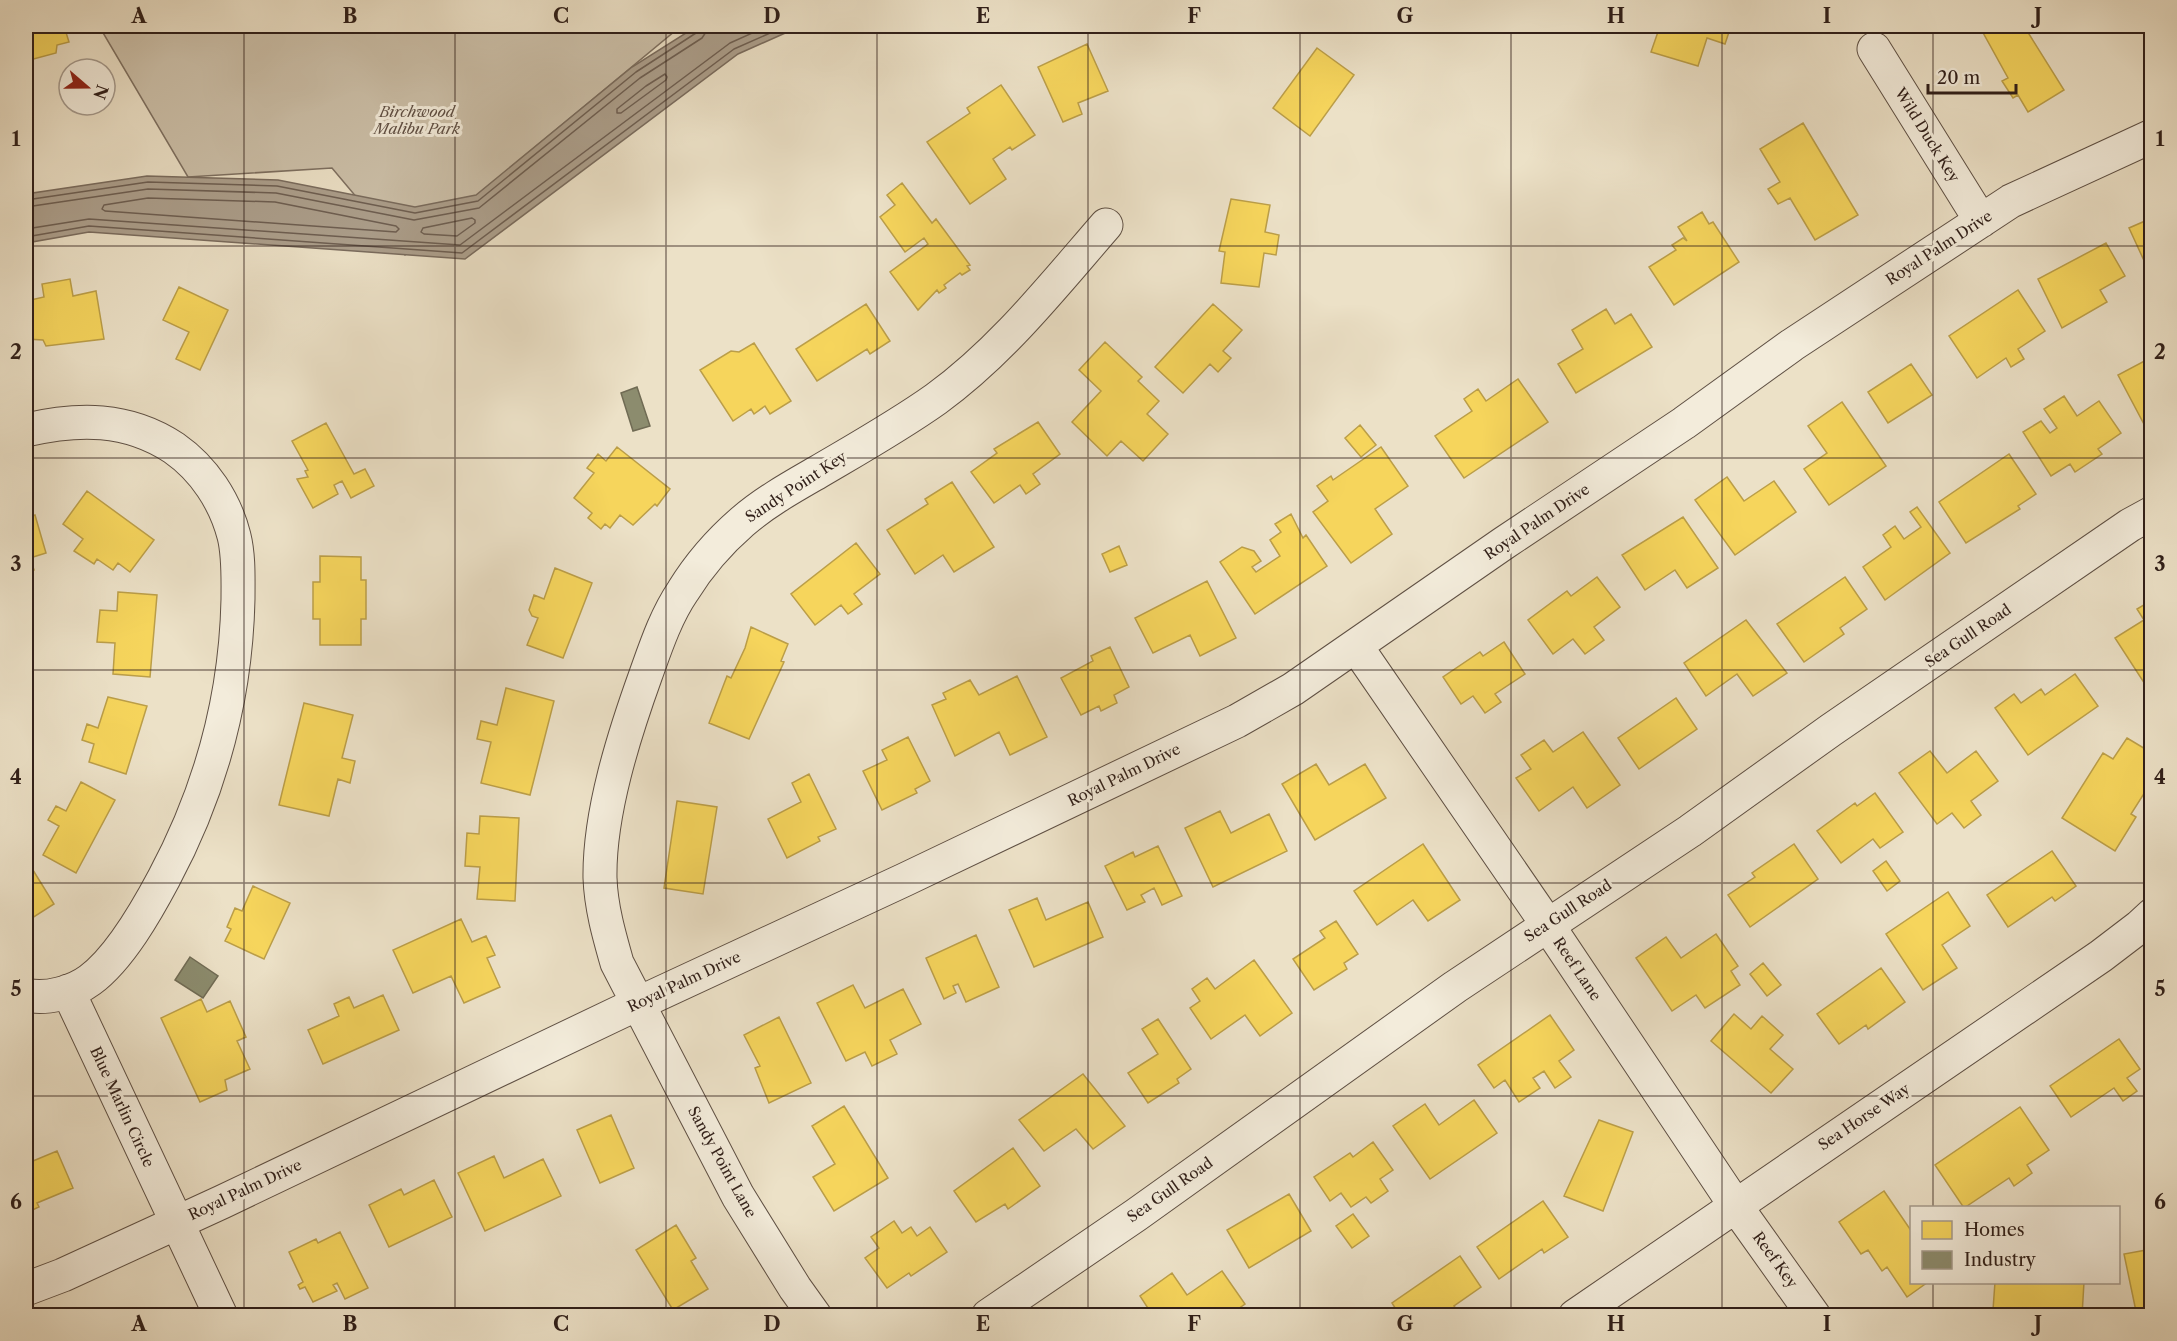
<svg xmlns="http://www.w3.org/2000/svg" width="2177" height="1341" viewBox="0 0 2177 1341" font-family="'Libre Caslon Text',serif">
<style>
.green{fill:#ccc0a9;stroke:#7e7061;stroke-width:1.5}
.water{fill:#ac9f8c;stroke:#7a6c5e;stroke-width:1.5}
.homes{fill:#f6d55c;stroke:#bb9e48;stroke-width:1.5}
.industry{fill:#8c8c6e;stroke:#706b54;stroke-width:1.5}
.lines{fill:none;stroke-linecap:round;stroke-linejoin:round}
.shore{stroke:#6e5f52;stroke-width:1.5}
.street-casing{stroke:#5f5044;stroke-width:35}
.street{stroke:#f3ecdb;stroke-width:33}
.grid{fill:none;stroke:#301f19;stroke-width:1.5;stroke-opacity:0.55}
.labels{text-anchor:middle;stroke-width:6;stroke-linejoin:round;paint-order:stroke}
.park-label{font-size:15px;font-style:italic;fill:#5f4f44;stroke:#f3ecdb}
.street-label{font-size:15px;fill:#301f19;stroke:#f3ecdb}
.neatline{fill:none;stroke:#301f19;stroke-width:2}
.grid-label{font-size:20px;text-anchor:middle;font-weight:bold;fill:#301f19}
</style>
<rect width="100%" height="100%" fill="#ece1c7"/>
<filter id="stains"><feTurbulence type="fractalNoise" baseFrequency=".00333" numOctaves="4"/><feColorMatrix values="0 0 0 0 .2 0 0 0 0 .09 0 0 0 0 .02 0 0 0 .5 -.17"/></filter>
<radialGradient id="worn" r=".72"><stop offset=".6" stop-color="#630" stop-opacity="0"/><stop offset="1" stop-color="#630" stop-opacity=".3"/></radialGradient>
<path class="green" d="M 99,26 L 681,26 L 405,255 L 332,168 L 188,177 Z"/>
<path class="water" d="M 697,26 L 801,26 L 738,54 L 465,259 L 89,232 L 26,243 L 26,194 L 147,176 L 278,180 L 415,207 L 476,195 L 632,67 Z"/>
<path class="homes" d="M 26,26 L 64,26 L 69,42 L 57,45 L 56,53 L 26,61 Z
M 1660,26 L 1731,26 L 1725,44 L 1707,38 L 1698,66 L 1651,52 Z
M 1987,26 L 2024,26 L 2064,90 L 2028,112 L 2018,95 L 2013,98 L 2002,81 L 2008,78 L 1981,29 Z
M 1087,44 L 1108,91 L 1078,103 L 1082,114 L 1063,122 L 1038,67 Z
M 1317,48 L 1354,75 L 1310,136 L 1273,108 Z
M 1001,85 L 1035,135 L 1012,150 L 1010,147 L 993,159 L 1006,179 L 970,204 L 927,142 L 970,113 L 967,108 Z
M 1803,123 L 1858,215 L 1815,240 L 1790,198 L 1778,204 L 1768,189 L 1780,182 L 1760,149 Z
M 902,183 L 932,223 L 936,219 L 970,265 L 967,266 L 970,270 L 962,275 L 960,273 L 944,285 L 946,288 L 939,293 L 937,290 L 918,310 L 890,272 L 928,244 L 924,238 L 905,252 L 880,217 L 895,205 L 887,195 Z
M 1231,199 L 1270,205 L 1265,232 L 1279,235 L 1276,255 L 1264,253 L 1259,287 L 1221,283 L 1225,252 L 1219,251 Z
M 1702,212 L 1709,224 L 1713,222 L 1739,262 L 1674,305 L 1649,267 L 1676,250 L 1672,245 L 1683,238 L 1687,241 L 1678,227 Z
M 2152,218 L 2152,278 L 2129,228 Z
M 2106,243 L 2125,276 L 2100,290 L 2107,302 L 2062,328 L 2038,279 Z
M 70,279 L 73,296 L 96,291 L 104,339 L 46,346 L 43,340 L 26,339 L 26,301 L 44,297 L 42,284 Z
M 179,287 L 228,310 L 200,370 L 176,359 L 189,332 L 163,320 Z
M 2018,290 L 2045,331 L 2018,349 L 2024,359 L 2011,367 L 2006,358 L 1977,378 L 1949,336 Z
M 866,304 L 890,341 L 870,354 L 867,349 L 817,381 L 796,349 Z
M 1213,304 L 1242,330 L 1223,351 L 1231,358 L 1218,372 L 1210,364 L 1183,393 L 1155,367 Z
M 1606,309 L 1615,324 L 1631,314 L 1652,347 L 1576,393 L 1558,364 L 1583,349 L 1572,330 Z
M 1105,342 L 1142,377 L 1138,381 L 1159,401 L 1147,414 L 1168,434 L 1143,461 L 1121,441 L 1107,456 L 1072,422 L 1101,391 L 1079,370 Z
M 754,343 L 791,401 L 770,414 L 765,406 L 754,414 L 751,409 L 733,421 L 700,370 L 731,351 L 739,352 Z
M 2152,357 L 2152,423 L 2145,426 L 2118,375 Z
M 1911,364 L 1932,395 L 1888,423 L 1868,392 Z
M 1518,379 L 1548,422 L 1464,478 L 1435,436 L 1472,411 L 1464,399 L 1478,389 L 1486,401 Z
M 2064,396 L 2077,416 L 2099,401 L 2121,433 L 2098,449 L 2102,454 L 2075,472 L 2070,464 L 2051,476 L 2023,432 L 2041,421 L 2050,433 L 2057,428 L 2044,409 Z
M 1842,402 L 1886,466 L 1829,505 L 1804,469 L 1827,453 L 1808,426 Z
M 1038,422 L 1060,454 L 1033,474 L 1040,484 L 1026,494 L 1020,485 L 994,503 L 971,472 L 997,453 L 994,449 Z
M 326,423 L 354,474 L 365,469 L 374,486 L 351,498 L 342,481 L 334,485 L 338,494 L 313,508 L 297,479 L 308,477 L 305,471 L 308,470 L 292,441 Z
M 1360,425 L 1376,445 L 1361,457 L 1345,438 Z
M 617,447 L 670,489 L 657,506 L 655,504 L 633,525 L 620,515 L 610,528 L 605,524 L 601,529 L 588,518 L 592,513 L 574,498 L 594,473 L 587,468 L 598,454 L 606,461 Z
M 1381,447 L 1408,486 L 1375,509 L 1392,534 L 1351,563 L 1313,512 L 1328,501 L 1317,486 L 1331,476 L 1333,480 Z
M 2009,454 L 2036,494 L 2018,506 L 2020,509 L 1966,543 L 1939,502 Z
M 1727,477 L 1744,501 L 1774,481 L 1796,512 L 1735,555 L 1695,500 Z
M 952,482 L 994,547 L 954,572 L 943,555 L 915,574 L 887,530 L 928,504 L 925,499 Z
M 87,491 L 154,540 L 130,572 L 118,563 L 113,570 L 97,559 L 94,564 L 74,551 L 83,539 L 63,524 Z
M 1917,507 L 1950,553 L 1885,600 L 1863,567 L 1891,547 L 1883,535 L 1895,526 L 1904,539 L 1921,527 L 1910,512 Z
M 1291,514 L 1303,538 L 1306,535 L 1327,566 L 1255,614 L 1220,562 L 1242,547 L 1254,551 L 1261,561 L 1252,567 L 1256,572 L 1280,556 L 1270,540 L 1281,532 L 1275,524 Z
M 35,515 L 46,553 L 30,558 L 34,570 L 26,572 L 26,518 Z
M 1683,517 L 1718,568 L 1687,588 L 1675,570 L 1645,590 L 1622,555 Z
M 856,543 L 880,574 L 854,594 L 862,604 L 848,614 L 841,605 L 815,625 L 791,594 Z
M 1119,546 L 1127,565 L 1110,572 L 1102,554 Z
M 320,556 L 361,557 L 361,580 L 366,580 L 366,619 L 361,619 L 361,645 L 320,645 L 320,619 L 313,619 L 313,582 L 320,582 Z
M 555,568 L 592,583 L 563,658 L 527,645 L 538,618 L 532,616 L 529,610 L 534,595 L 544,599 Z
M 1597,577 L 1620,607 L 1594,627 L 1604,640 L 1585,654 L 1573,639 L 1553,654 L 1528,620 L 1567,591 L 1571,596 Z
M 1845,577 L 1867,609 L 1840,628 L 1844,634 L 1804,662 L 1777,624 Z
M 1207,581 L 1236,638 L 1200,656 L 1190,635 L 1153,653 L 1135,618 Z
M 118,592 L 157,595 L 150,677 L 113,674 L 115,643 L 97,642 L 100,610 L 117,611 Z
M 2152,600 L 2152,695 L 2115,638 L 2144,620 L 2137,609 Z
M 1746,620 L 1787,673 L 1753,696 L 1737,674 L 1706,696 L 1684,663 Z
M 751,627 L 788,644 L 781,661 L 784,662 L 749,739 L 709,723 L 727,676 L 731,678 L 745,648 Z
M 1504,642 L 1525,674 L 1495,694 L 1501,702 L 1485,713 L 1473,696 L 1461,704 L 1443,677 L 1480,652 L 1483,656 Z
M 1110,647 L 1129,687 L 1114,695 L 1117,703 L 1101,711 L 1099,706 L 1081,715 L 1061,678 L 1093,661 L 1091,656 Z
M 2075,674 L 2098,706 L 2028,755 L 1995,708 L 2014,694 L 2021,703 L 2041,689 L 2045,695 Z
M 1017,676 L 1047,737 L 1010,755 L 999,732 L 955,756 L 932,705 L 946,699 L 943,693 L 970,680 L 979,695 Z
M 506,688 L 554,701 L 530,795 L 481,783 L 491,742 L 477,739 L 481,721 L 497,725 Z
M 108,697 L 147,706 L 126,774 L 89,762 L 94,744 L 82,740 L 87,724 L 98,728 Z
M 1676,698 L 1697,729 L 1639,769 L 1618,738 Z
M 304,703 L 353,715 L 342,758 L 355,761 L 350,783 L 338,779 L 329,816 L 279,805 Z
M 1583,732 L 1620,785 L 1587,808 L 1573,787 L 1539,811 L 1516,778 L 1531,769 L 1521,755 L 1544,740 L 1553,752 Z
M 908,737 L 930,781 L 915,789 L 917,793 L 882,810 L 863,771 L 887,760 L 882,750 Z
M 2127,738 L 2152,753 L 2152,781 L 2131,814 L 2136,817 L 2115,851 L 2062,818 L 2103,753 L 2113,759 Z
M 1930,751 L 1947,773 L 1976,751 L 1998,781 L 1971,801 L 1981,815 L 1964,828 L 1952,813 L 1937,824 L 1899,773 Z
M 1316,764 L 1329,785 L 1365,764 L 1386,798 L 1315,840 L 1282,784 Z
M 809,774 L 836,829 L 818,837 L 820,841 L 787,858 L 768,819 L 801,802 L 792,783 Z
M 81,782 L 115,800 L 76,873 L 43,855 L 59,826 L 48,820 L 56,806 L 66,811 Z
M 1875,793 L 1903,832 L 1880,848 L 1873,839 L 1841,863 L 1817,831 L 1855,803 L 1857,806 Z
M 677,801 L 717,807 L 703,894 L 664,888 Z
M 1220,811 L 1231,833 L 1269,814 L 1287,851 L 1213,887 L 1185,828 Z
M 480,816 L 519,818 L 515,901 L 477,899 L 480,867 L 465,866 L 467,833 L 479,834 Z
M 1423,844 L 1460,900 L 1428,921 L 1413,900 L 1377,925 L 1354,891 Z
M 1794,844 L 1818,879 L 1750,927 L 1728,895 L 1755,877 L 1752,873 Z
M 1158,846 L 1182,896 L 1162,905 L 1154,888 L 1141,895 L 1145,902 L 1127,910 L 1105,866 L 1133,852 L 1135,857 Z
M 2052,851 L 2076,886 L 2055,901 L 2052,897 L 2008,927 L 1987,895 Z
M 1886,861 L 1900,881 L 1887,891 L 1873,871 Z
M 28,862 L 54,904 L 26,922 L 26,864 Z
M 253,886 L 290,903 L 264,959 L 225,941 L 231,929 L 227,927 L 235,908 L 242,911 Z
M 1948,892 L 1970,926 L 1942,945 L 1957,968 L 1923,990 L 1886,934 Z
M 1037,898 L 1046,920 L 1088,902 L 1103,937 L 1034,967 L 1009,910 Z
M 461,919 L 472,942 L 486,936 L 495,955 L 487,958 L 500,987 L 464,1003 L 451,976 L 413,993 L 393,950 Z
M 1336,921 L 1358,954 L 1344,963 L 1347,969 L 1314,990 L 1293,959 L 1325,938 L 1320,931 Z
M 1716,934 L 1738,966 L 1731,971 L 1740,985 L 1705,1008 L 1696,995 L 1672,1011 L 1636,958 L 1666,937 L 1681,958 Z
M 976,935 L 999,987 L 966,1002 L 958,984 L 953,986 L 956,993 L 944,999 L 926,958 Z
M 1254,960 L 1292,1013 L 1260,1036 L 1245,1015 L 1211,1039 L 1190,1008 L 1200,1001 L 1192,989 L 1207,978 L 1215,989 Z
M 1763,963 L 1781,985 L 1767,996 L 1750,974 Z
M 1881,968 L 1905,1002 L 1868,1029 L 1866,1025 L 1839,1044 L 1817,1014 Z
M 853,985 L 865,1008 L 903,989 L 921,1024 L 890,1040 L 897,1054 L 872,1066 L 865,1052 L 846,1061 L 817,1003 Z
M 383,995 L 399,1030 L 323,1064 L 308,1030 L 339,1016 L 334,1004 L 349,997 L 354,1008 Z
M 201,999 L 207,1012 L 230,1001 L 246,1037 L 237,1041 L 250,1069 L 225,1080 L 227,1090 L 200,1102 L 161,1018 Z
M 1734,1014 L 1751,1029 L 1762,1016 L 1783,1035 L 1770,1049 L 1793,1069 L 1771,1093 L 1711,1041 Z
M 1550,1015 L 1574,1050 L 1559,1061 L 1571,1077 L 1555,1088 L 1544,1071 L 1533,1078 L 1540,1088 L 1519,1102 L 1505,1080 L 1494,1088 L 1478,1065 Z
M 779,1017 L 811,1083 L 769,1103 L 755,1068 L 760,1066 L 744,1035 Z
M 1158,1019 L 1191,1069 L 1177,1079 L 1179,1083 L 1148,1103 L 1128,1073 L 1158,1054 L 1142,1029 Z
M 2119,1039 L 2140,1069 L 2127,1078 L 2137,1091 L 2123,1101 L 2114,1088 L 2071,1117 L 2050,1086 Z
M 1083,1074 L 1125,1126 L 1093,1149 L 1076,1129 L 1044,1151 L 1019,1120 Z
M 1474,1100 L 1497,1133 L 1430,1179 L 1393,1126 L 1425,1104 L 1439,1125 Z
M 844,1106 L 888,1178 L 834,1211 L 813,1177 L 835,1164 L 812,1126 Z
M 2020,1107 L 2049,1150 L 2027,1165 L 2032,1173 L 2014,1186 L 2009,1178 L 1964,1208 L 1935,1165 Z
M 611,1115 L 634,1168 L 600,1183 L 577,1130 Z
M 1599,1120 L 1633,1132 L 1603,1211 L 1564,1196 Z
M 1373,1142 L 1393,1170 L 1380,1179 L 1388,1191 L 1371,1203 L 1366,1197 L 1351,1207 L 1341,1193 L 1330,1201 L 1314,1177 L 1350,1153 L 1353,1157 Z
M 26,1146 L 33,1161 L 57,1151 L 73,1188 L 37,1203 L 39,1207 L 26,1213 Z
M 1013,1148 L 1040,1186 L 1008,1209 L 1005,1204 L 976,1222 L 954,1191 Z
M 494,1156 L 504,1178 L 543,1159 L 561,1196 L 485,1231 L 458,1173 Z
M 434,1180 L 452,1217 L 389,1247 L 369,1205 L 401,1189 L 404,1195 Z
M 1884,1191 L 1912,1232 L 1912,1282 L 1928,1282 L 1907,1297 L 1887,1267 L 1882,1271 L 1868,1250 L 1861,1254 L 1839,1222 Z
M 1289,1194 L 1311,1231 L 1249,1268 L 1227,1230 Z
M 1543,1201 L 1568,1237 L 1544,1253 L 1542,1249 L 1499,1279 L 1477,1247 Z
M 1353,1214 L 1369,1236 L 1352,1248 L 1336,1226 Z
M 894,1221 L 902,1233 L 911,1227 L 917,1236 L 930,1227 L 947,1252 L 911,1276 L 909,1273 L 887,1288 L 865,1258 L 879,1248 L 871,1237 Z
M 676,1225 L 696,1258 L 691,1261 L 708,1289 L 673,1310 L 636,1250 Z
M 340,1232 L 368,1288 L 345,1299 L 337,1283 L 333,1285 L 337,1291 L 313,1302 L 305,1287 L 300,1289 L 298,1285 L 303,1282 L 289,1252 L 316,1239 L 318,1243 Z
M 2152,1249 L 2152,1313 L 2137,1316 L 2124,1254 Z
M 1460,1256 L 1481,1287 L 1454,1306 L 1458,1311 L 1452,1316 L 1400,1316 L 1392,1303 Z
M 1222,1271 L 1245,1304 L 1228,1316 L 1153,1316 L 1140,1296 L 1172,1273 L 1187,1295 Z
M 1995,1282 L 2084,1282 L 2082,1316 L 2023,1316 L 2021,1312 L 1993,1310 Z"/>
<path class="industry" d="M 637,387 L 650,426 L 633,431 L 621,393 Z
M 190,957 L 218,976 L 203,998 L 175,980 Z"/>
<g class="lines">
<path class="shore" d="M 665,74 L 667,77 L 666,80 L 621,113 L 617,113 L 617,109 L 646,86 Z
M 148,198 L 275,202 L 396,226 L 399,229 L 396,232 L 105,211 L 102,209 L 104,205 Z
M 26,200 L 148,182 L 277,186 L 415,213 L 478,201 L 636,72 L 696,33 L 699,26
M 26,207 L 148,189 L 276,193 L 414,220 L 479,208 L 640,78 L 702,38 L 706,32 L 707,26
M 472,218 L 475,220 L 475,223 L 457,236 L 424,234 L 421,232 L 423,228 Z
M 26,229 L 89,219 L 460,245 L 730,43 L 768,26
M 26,237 L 89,226 L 462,253 L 734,49 L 786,26"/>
<g class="street-casing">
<path id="street" d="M 1874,49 L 1981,221
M 26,430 C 78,418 127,417 174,448 C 204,469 225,501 234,536 C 239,556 238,579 238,599 C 236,697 210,792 164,878 C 147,910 120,958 90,980 C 74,992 46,1000 26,995
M 1356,646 L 1547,924 L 1735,1205 L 1814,1316
M 68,991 L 221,1316
M 26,1289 L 63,1275 L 222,1202 L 637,1004 L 904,880 L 1237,721 L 1293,689 L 1504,543 L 1684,423 L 1792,345 L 2011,201 L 2152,136
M 815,1316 L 795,1288 L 738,1196 L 617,963 C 609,935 601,907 600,878 C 599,813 624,735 646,674 C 656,646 666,616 683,591 C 699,565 719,542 742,522 C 765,502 792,487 818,472 C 857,449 898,426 936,399 C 1002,351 1053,286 1106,225
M 988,1316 L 1136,1215 L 1455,987 L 1690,831 L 1831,730 L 2130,525 L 2152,513
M 1575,1316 L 2101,956 L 2139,927 L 2152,915"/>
</g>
<use href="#street" class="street"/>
</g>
<path class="grid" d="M 244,26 L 244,1316M 455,26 L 455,1316M 666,26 L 666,1316M 877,26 L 877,1316M 1088,26 L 1088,1316M 1300,26 L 1300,1316M 1511,26 L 1511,1316M 1722,26 L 1722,1316M 1933,26 L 1933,1208M 26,246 L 2152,246M 26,458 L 2152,458M 26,670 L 2152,670M 26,883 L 2152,883M 26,1096 L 2152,1096M 1933,1282 L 1933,1316"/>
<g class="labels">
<g class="park-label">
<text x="417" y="117">Birchwood<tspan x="417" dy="17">Malibu Park</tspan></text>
</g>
<g class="street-label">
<text transform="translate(1927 135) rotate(58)" y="5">Wild Duck Key</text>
<text transform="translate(1939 248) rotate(-33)" y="5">Royal Palm Drive</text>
<text transform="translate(796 487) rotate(-33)" y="5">Sandy Point Key</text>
<text transform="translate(1537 522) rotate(-34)" y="5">Royal Palm Drive</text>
<text transform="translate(1968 636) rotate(-34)" y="5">Sea Gull Road</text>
<text transform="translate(1124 775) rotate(-26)" y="5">Royal Palm Drive</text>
<text transform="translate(1568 911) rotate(-33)" y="5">Sea Gull Road</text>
<text transform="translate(1577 969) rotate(56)" y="5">Reef Lane</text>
<text transform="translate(684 982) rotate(-25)" y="5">Royal Palm Drive</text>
<text transform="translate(122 1107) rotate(65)" y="5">Blue Marlin Circle</text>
<text transform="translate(1864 1117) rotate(-34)" y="5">Sea Horse Way</text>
<text transform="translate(722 1162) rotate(61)" y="5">Sandy Point Lane</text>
<text transform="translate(245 1190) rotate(-25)" y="5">Royal Palm Drive</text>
<text transform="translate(1170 1190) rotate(-35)" y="5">Sea Gull Road</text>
<text transform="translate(1775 1260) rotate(54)" y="5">Reef Key</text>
</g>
</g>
<rect width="2177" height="1341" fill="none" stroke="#ece1c7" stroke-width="66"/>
<rect x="1910" y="1206" width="210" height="78" fill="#f3ecdb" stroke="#a59a8d" stroke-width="1.5"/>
<rect x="1922" y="1221" width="30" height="18" fill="#f6d55c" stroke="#a59a8d" stroke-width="1.5"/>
<text x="1964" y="1236" font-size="18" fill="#301f19">Homes</text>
<rect x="1922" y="1251" width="30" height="18" fill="#8c8c6e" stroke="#a59a8d" stroke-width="1.5"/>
<text x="1964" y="1266" font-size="18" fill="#301f19">Industry</text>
<g transform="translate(87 87) rotate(110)"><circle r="28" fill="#f3ecdb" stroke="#a59a8d" stroke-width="1.5"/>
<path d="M0-4.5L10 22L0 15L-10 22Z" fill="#8f2418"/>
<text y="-9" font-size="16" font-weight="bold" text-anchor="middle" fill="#301f19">N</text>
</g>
<path d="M1928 84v9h88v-9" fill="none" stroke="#301f19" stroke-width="3"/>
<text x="1937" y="84" font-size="18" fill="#301f19" stroke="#f3ecdb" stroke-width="4.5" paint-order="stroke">20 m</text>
<rect x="33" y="33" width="2111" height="1275" class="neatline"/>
<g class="grid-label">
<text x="139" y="23">A</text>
<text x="350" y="23">B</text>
<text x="561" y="23">C</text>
<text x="772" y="23">D</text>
<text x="983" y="23">E</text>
<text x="1194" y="23">F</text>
<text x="1405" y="23">G</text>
<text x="1616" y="23">H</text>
<text x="1827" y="23">I</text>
<text x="2038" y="23">J</text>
<text x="16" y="146">1</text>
<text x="2160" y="146">1</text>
<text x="16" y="359">2</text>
<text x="2160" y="359">2</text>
<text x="16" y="571">3</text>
<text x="2160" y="571">3</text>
<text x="16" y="784">4</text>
<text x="2160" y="784">4</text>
<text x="16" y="996">5</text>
<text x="2160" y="996">5</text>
<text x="16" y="1209">6</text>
<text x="2160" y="1209">6</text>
<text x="139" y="1331">A</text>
<text x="350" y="1331">B</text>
<text x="561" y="1331">C</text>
<text x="772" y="1331">D</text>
<text x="983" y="1331">E</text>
<text x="1194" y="1331">F</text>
<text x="1405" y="1331">G</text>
<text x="1616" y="1331">H</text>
<text x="1827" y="1331">I</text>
<text x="2038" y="1331">J</text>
</g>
<rect width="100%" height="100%" filter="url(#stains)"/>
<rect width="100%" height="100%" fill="url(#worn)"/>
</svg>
